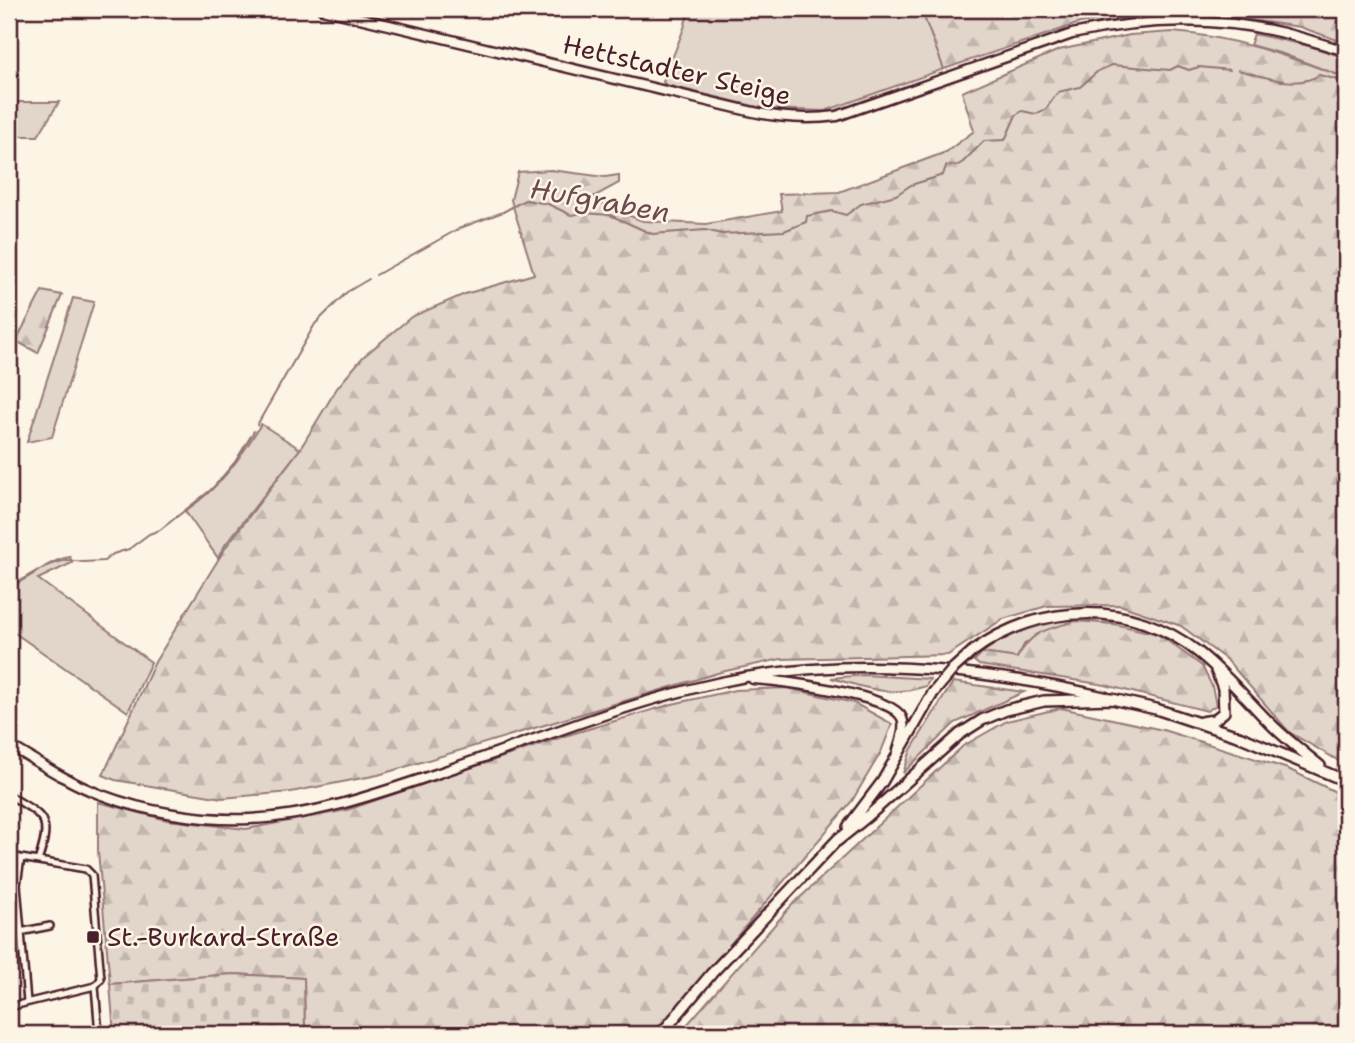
<svg xmlns="http://www.w3.org/2000/svg" width="1355" height="1043" viewBox="0 0 1355 1043" font-family="'Shantell Sans',sans-serif">
<style>
.green{fill:#e2d5ca;stroke:#967a7a;stroke-width:2}
.forest{fill:url(#forest-firs);stroke:#967a7a;stroke-width:2}
.cemetery{fill:url(#cemetery-stones);stroke:#967a7a;stroke-width:2}
.lines{fill:none;stroke-linecap:round;stroke-linejoin:round}
.stream{stroke:#917474;stroke-width:2}
.street-casing{stroke:#4a1f2b;stroke-width:10}
.secondary-casing{stroke:#4a1f2b;stroke-width:13}
.primary-casing{stroke:#4a1f2b;stroke-width:14}
.street{stroke:#fcf5e5;stroke-width:5}
.secondary{stroke:#fcf5e5;stroke-width:8}
.primary{stroke:#fcf5e5;stroke-width:9}
.primary-bridge-casing{stroke:#4a1f2b;stroke-width:14;stroke-linecap:butt}
.primary-bridge{stroke:#fcf5e5;stroke-width:9}
.poi-dot{fill:#4a1f2b;stroke:#fcf5e5;stroke-width:2.5}
.labels{text-anchor:middle;stroke-width:5;stroke-linejoin:round;paint-order:stroke}
.street-label{font-size:26px;fill:#4a1f2b;stroke:#fcf5e5}
.poi-label{font-size:26px;fill:#4a1f2b;stroke:#fcf5e5;text-anchor:start}
.water-label{font-size:28px;font-style:italic;fill:#6d4950;stroke:#fcf5e5}
</style>
<defs>
<pattern id="forest-firs" width="22" height="20" patternUnits="userSpaceOnUse" patternTransform="scale(1.75)"><rect width="22" height="20" fill="#e2d5ca"/><path d="M5 1l3.5 6h-7zM16 11l3.5 6h-7z" fill="#c3b6ae"/></pattern>
<pattern id="cemetery-stones" width="16" height="16" patternUnits="userSpaceOnUse" patternTransform="scale(1.75)"><rect width="16" height="16" fill="#e2d5ca"/><path d="M2 7V4a2 2 0 0 1 4 0v3zM10 15v-3a2 2 0 0 1 4 0v3z" fill="#c3b6ae"/></pattern>
</defs>
<rect width="100%" height="100%" fill="#fcf5e5"/>
<filter id="ink" filterUnits="userSpaceOnUse"><feTurbulence type="fractalNoise" baseFrequency=".0143" numOctaves="2"/><feDisplacementMap in="SourceGraphic" scale="14" xChannelSelector="R" yChannelSelector="G"/><feConvolveMatrix kernelMatrix="1 2 1 2 8 2 1 2 1" color-interpolation-filters="sRGB"/></filter>
<g filter="url(#ink)">
<path class="green" d="M 689,9 L 921,9 L 944,69 L 825,111 L 766,109 L 666,85 L 663,82 L 684,28 Z
M 1254,34 L 1309,46 L 1346,58 L 1346,78 L 1283,54 L 1250,45 Z
M 9,102 L 59,102 L 38,136 L 9,136 Z
M 73,298 L 94,302 L 52,437 L 27,442 Z
M 261,424 L 300,449 L 225,545 L 218,558 L 185,511 C 219,488 240,459 261,424 Z
M 70,557 L 72,563 L 38,579 L 151,662 L 128,712 L 9,629 L 9,584 C 27,584 46,560 70,557 Z
M 1075,617 L 1103,618 L 1114,624 L 1076,621 L 1025,643 L 1017,658 L 982,653 C 1014,628 1037,624 1075,617 Z"/>
<path class="forest" d="M 921,9 L 1346,9 L 1346,43 L 1300,27 L 1202,13 L 1166,11 L 1080,23 L 944,69 Z
M 1172,32 C 1233,36 1289,57 1346,78 L 1346,765 L 1289,732 L 1228,661 L 1181,626 L 1120,605 L 1047,606 L 1003,619 L 948,655 L 781,659 L 721,672 L 378,775 L 291,792 L 222,798 L 115,780 L 103,775 L 155,662 L 226,547 L 300,449 L 337,388 L 363,357 L 411,317 L 465,294 L 534,274 L 511,200 L 518,172 L 551,170 L 605,177 L 619,175 L 619,183 L 593,197 L 617,211 L 643,221 L 706,224 L 782,211 L 779,194 L 839,192 L 946,152 L 974,131 L 962,92 L 1059,50 L 1130,35 Z
M 42,291 L 62,295 L 38,353 L 16,341 Z
M 1076,621 L 1114,624 L 1158,634 L 1202,666 L 1212,686 L 1216,705 L 1207,711 L 1105,685 L 979,665 L 974,661 L 982,653 L 1017,658 C 1033,629 1046,630 1076,621 Z
M 864,675 L 930,679 L 926,686 C 890,698 867,688 831,678 Z
M 953,682 L 1024,692 L 955,723 L 903,773 L 911,750 Z
M 787,688 L 854,703 L 892,724 L 881,752 L 852,801 L 654,1034 L 305,1034 L 304,978 L 233,974 L 110,984 L 98,851 L 98,802 L 167,820 L 246,829 L 347,810 L 568,735 L 672,704 L 735,690 Z
M 1061,708 L 1163,730 L 1288,769 L 1346,797 L 1346,1034 L 679,1034 L 790,907 L 963,746 L 1007,721 Z"/>
<path class="cemetery" d="M 233,974 L 304,978 L 305,1034 L 114,1034 L 110,984 Z"/>
<g class="lines">
<path class="stream" d="M 1238,70 C 1263,76 1296,90 1319,75 L 1346,82
M 376,275 L 460,228 L 503,212 L 525,200 L 548,204 L 571,215 L 584,213 L 610,215 L 652,234 L 705,230 L 722,234 L 784,231 L 806,222 L 807,216 L 832,211 L 846,215 L 861,204 L 896,195 L 911,185 L 943,175 L 946,166 L 958,165 L 963,162 L 984,141 L 1005,140 L 1016,115 L 1022,111 L 1036,114 L 1046,109 L 1058,92 L 1080,87 L 1098,71 L 1112,65 L 1170,70 L 1178,66 L 1189,70 L 1199,67 L 1230,70
M 257,425 L 315,324 L 347,292 L 369,279
M 46,566 L 66,560 L 83,562 L 104,561 L 113,554 L 129,549 L 149,534 L 160,530 L 212,489 L 235,462 L 254,431
M 16,583 L 38,570"/>
<g class="street-casing">
<path id="street" d="M 9,795 C 44,817 53,817 38,861
M 9,856 L 86,869 L 92,875 L 101,979 L 95,986
M 21,858 L 17,885 L 27,1002
M 20,932 L 50,926
M 95,986 L 99,1034
M 9,1007 L 95,986"/>
</g>
<g class="secondary-casing">
<path id="secondary" d="M 322,9 L 749,111 C 779,118 806,120 837,116 L 1072,34 C 1141,19 1211,16 1279,32 C 1302,37 1324,45 1346,51
M 753,679 C 779,681 892,694 902,718 C 906,727 901,741 898,750
M 9,745 C 38,762 67,782 99,794 C 146,812 200,821 250,819 C 313,816 374,795 433,775 C 528,743 623,703 721,682 C 848,654 981,668 1106,697"/>
</g>
<g class="primary-casing">
<path id="primary" d="M 973,651 C 1040,602 1132,600 1198,652 C 1225,673 1247,700 1271,724 C 1286,739 1303,752 1320,766
M 1201,722 L 1214,720 L 1224,712 L 1223,688 L 1216,670
M 848,827 L 882,782 L 933,693
M 837,841 L 868,816 L 960,734 L 982,720 L 1006,710 L 1044,701 L 1112,699 L 1156,709 L 1241,737 L 1346,781
M 661,1034 L 712,973 L 839,838"/>
</g>
<use href="#street" class="street"/>
<use href="#secondary" class="secondary"/>
<use href="#primary" class="primary"/>
<g class="primary-bridge-casing">
<path id="primary-bridge" d="M 933,693 L 954,668 L 973,651"/>
</g>
<use href="#primary-bridge" class="primary-bridge"/>
</g>
</g>
<rect class="poi-dot" x="86" y="930" width="14" height="14" rx="3.5"/>
<g class="labels">
<g class="street-label">
<text transform="translate(677 70) rotate(13)" y="9">Hettstadter Steige</text>
</g>
<g class="poi-label">
<text x="107" y="946">St.-Burkard-Straße</text>
</g>
<g class="water-label">
<text transform="translate(600 200) rotate(10)" y="10">Hufgraben</text>
</g>
</g>
<rect width="1355" height="1043" fill="none" stroke="#fcf5e5" stroke-width="35"/>
<rect x="18" y="18" width="1320" height="1008" fill="none" stroke="#4a1f2b" stroke-width="2.5" filter="url(#ink)"/>
</svg>
